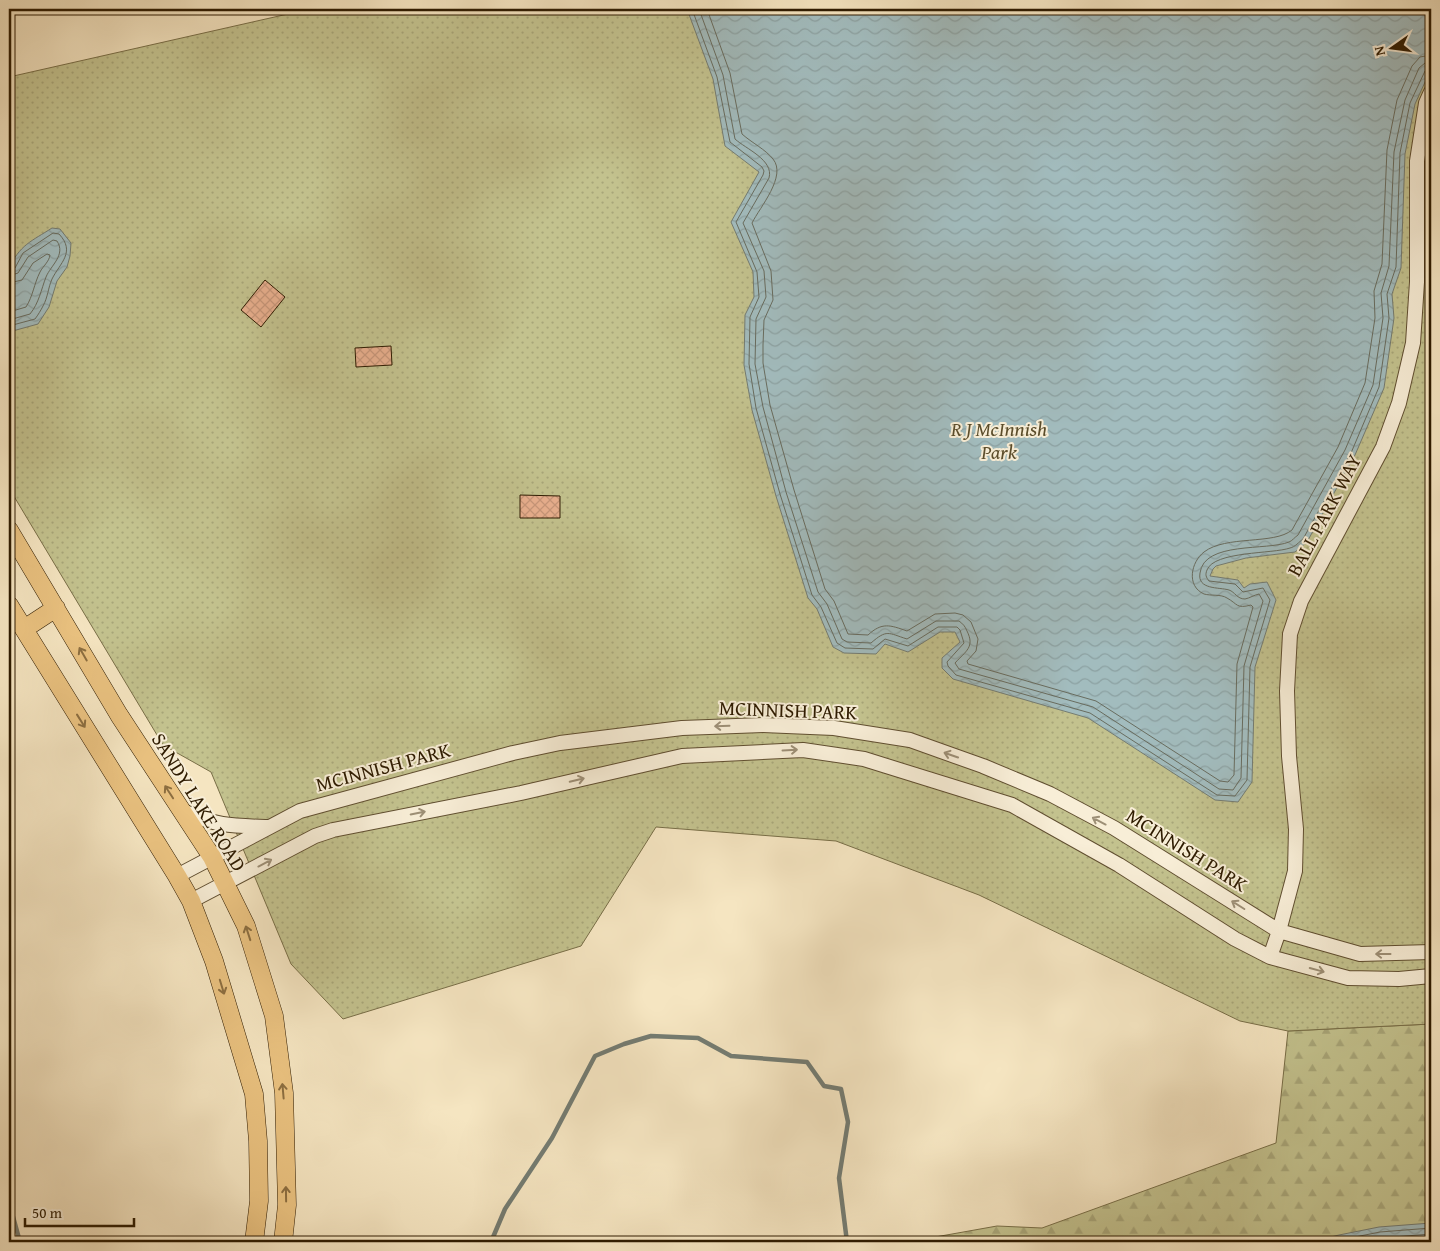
<svg xmlns="http://www.w3.org/2000/svg" width="1440" height="1251" viewBox="0 0 1440 1251" font-family="'Gentium Book Plus',serif">
<style>
.forest{fill:url(#forest-firs);stroke:#786e47}
.park{fill:url(#park-dots);stroke:#786e47}
.water{fill:url(#water-waves);stroke:#747c72}
.lines{fill:none;stroke-linecap:round;stroke-linejoin:round}
.shore{stroke:#686c5f;stroke-width:1}
.stream{stroke:#747c72;stroke-width:4.5}
.building{fill:url(#building-cross-hatch);stroke:#2e1b00}
.minor-casing{stroke:#604e30;stroke-width:16}
.major-casing{stroke:#2e1b00;stroke-width:19}
.minor{stroke:#f8eed7;stroke-width:14}
.major{stroke:#eac280;stroke-width:18}
.oneway{stroke:#8c6e40}
.oneway2{stroke:#9d8f76}
.labels{text-anchor:middle;stroke-width:4;stroke-linejoin:round;paint-order:stroke}
.park-label{font-size:20px;font-style:italic;fill:#5b4d2b;stroke:#f8eed7}
.street-label{font-size:20px;fill:#2e1b00;stroke:#f8eed7}
</style>
<defs>
<pattern id="forest-firs" width="22" height="20" patternUnits="userSpaceOnUse" patternTransform="scale(1.25)"><rect width="22" height="20" fill="#c3c28e"/><path d="M5 1l3.5 6h-7zM16 11l3.5 6h-7z" fill="#a8a679"/></pattern>
<pattern id="park-dots" width="8" height="8" patternUnits="userSpaceOnUse" patternTransform="scale(1.25)"><rect width="8" height="8" fill="#c3c28e"/><path d="M2 2h.1M6 6h.1" fill="none" stroke="#a8a679" stroke-width="1.8" stroke-linecap="round"/></pattern>
<pattern id="water-waves" width="16" height="10" patternUnits="userSpaceOnUse" patternTransform="scale(1.25)"><rect width="16" height="10" fill="#a2bcbe"/><path d="M0 5q4-4 8 0t8 0" fill="none" stroke="#8ca1a2"/></pattern>
<pattern id="building-cross-hatch" width="8" height="8" patternUnits="userSpaceOnUse" patternTransform="scale(1.25)"><rect width="8" height="8" fill="#e8af8e"/><path d="M0 0l8 8M0 8l8-8" fill="none" stroke="#c79679"/></pattern>
</defs>
<rect width="100%" height="100%" fill="#f5e5c1"/>
<filter id="stains"><feTurbulence type="fractalNoise" baseFrequency=".004" numOctaves="4"/><feColorMatrix values="0 0 0 0 .2 0 0 0 0 .09 0 0 0 0 .02 0 0 0 .5 -.17"/></filter>
<radialGradient id="worn" r=".72"><stop offset=".6" stop-color="#630" stop-opacity="0"/><stop offset="1" stop-color="#630" stop-opacity=".3"/></radialGradient>
<path class="forest" d="M 1431,1024 L 1431,1242 L 915,1242 L 924,1239 L 997,1226 L 1042,1228 L 1276,1143 L 1288,1031 Z"/>
<path class="park" d="M 310,9 L 1431,9 L 1431,1024 L 1288,1031 L 1240,1021 L 979,895 L 836,841 L 656,827 L 581,946 L 343,1019 L 291,964 L 211,772 L 163,745 L 9,488 L 9,77 Z"/>
<path class="water" d="M 687,9 L 1431,9 L 1431,69 L 1415,104 L 1405,154 L 1401,268 L 1392,294 L 1394,318 L 1384,388 L 1355,455 L 1307,542 L 1295,552 L 1246,558 L 1216,566 L 1213,569 L 1210,576 L 1238,580 L 1244,588 L 1250,584 L 1267,582 L 1276,600 L 1255,667 L 1252,782 L 1238,802 L 1215,800 L 1088,718 L 953,679 L 942,668 L 942,658 L 960,642 L 955,632 L 940,632 L 908,652 L 885,644 L 876,654 L 844,653 L 833,647 L 817,609 L 808,598 L 776,496 L 752,410 L 744,365 L 745,315 L 754,297 L 753,272 L 731,222 L 759,172 L 725,146 L 713,79 Z
M 52,228 L 60,229 L 71,243 L 70,256 L 67,267 L 57,281 L 49,307 L 38,324 L 9,332 L 9,269 C 19,245 32,241 52,228 Z
M 1431,1223 L 1431,1242 L 1310,1242 L 1339,1235 L 1379,1227 Z"/>
<g class="lines">
<path class="shore" d="M 692,9 L 717,77 L 730,142 L 762,167 L 764,171 L 763,175 L 736,222 L 757,272 L 759,297 L 750,317 L 749,364 L 756,408 L 780,494 L 812,595 L 821,607 L 837,643 L 845,648 L 873,649 L 885,639 L 908,646 L 938,627 L 957,627 L 960,630 L 964,643 L 947,662 L 948,666 L 956,675 L 1090,713 L 1217,795 L 1235,796 L 1247,780 L 1250,667 L 1270,600 L 1263,588 L 1243,592 L 1235,584 L 1209,581 C 1206,577 1205,575 1207,570 C 1214,551 1273,554 1290,548 C 1295,547 1299,542 1303,539 L 1351,453 L 1379,387 L 1389,318 L 1387,294 L 1396,267 L 1400,153 L 1410,103 L 1425,71 L 1431,68
M 699,9 L 723,75 L 735,139 C 746,149 774,160 769,178 L 743,223 L 764,271 L 766,297 L 756,319 L 755,364 L 763,407 L 786,492 L 818,592 L 827,604 L 842,639 L 847,642 L 871,643 C 887,629 888,633 907,639 L 936,621 L 959,621 C 963,624 965,626 967,631 C 975,647 966,651 955,663 L 959,669 L 1093,707 L 1219,789 L 1233,790 L 1241,778 L 1244,666 L 1263,601 L 1259,594 C 1254,595 1250,598 1245,599 C 1237,599 1235,592 1229,590 C 1219,587 1197,590 1200,573 C 1204,541 1267,551 1289,542 C 1292,541 1295,537 1298,535 L 1345,450 L 1373,385 L 1383,318 L 1381,293 L 1389,266 L 1394,152 L 1405,100 L 1419,68 L 1425,63 L 1431,62
M 707,9 L 730,73 L 742,134 C 752,143 765,149 773,159 C 787,176 760,207 752,223 L 771,271 L 773,300 L 764,320 L 763,345 L 763,363 L 770,405 L 794,490 L 825,589 L 834,601 L 848,634 L 868,635 C 882,622 890,625 907,631 L 935,614 L 955,613 L 963,615 L 971,622 L 978,639 L 976,651 L 967,661 L 968,664 L 1096,701 L 1220,781 L 1228,782 L 1234,775 L 1237,664 L 1253,607 L 1251,605 C 1236,609 1238,604 1227,598 C 1221,594 1211,596 1204,594 C 1186,586 1191,562 1204,552 C 1226,535 1274,545 1292,530 L 1338,447 L 1365,383 L 1375,318 L 1374,291 L 1382,264 L 1387,150 L 1397,100 L 1412,66 L 1420,57 L 1431,55
M 9,269 L 15,268 L 23,253 L 53,233 L 59,234 C 76,252 60,263 52,279 C 48,288 48,297 43,306 C 41,310 38,315 35,319 L 9,326
M 9,276 L 18,273 L 28,257 L 53,240 L 57,241 C 66,255 51,265 46,277 C 41,290 39,303 30,314 L 9,320
M 9,283 L 22,280 L 33,263 L 47,254 L 50,255 C 49,262 43,266 40,272 C 34,284 33,296 26,307 L 9,312
M 1330,1242 L 1380,1232 L 1431,1228
M 1360,1242 L 1381,1238 L 1431,1234"/>
<path class="stream" d="M 9,1202 L 20,1242
M 491,1242 L 505,1209 L 552,1138 L 595,1056 L 624,1044 L 651,1036 L 698,1038 L 731,1056 L 807,1062 L 824,1086 L 841,1089 L 848,1122 L 839,1178 L 847,1242"/>
</g>
<path class="building" d="M 265,280 L 285,297 L 261,327 L 241,310 Z
M 391,346 L 392,365 L 356,367 L 355,348 Z
M 520,495 L 560,496 L 560,518 L 520,518 Z"/>
<g class="lines">
<g class="minor-casing">
<path id="minor" d="M 181,810 C 215,826 231,826 268,827
M 177,876 L 300,811 L 513,753 L 560,743 L 682,728 L 763,725 L 834,728 L 910,740 L 983,766 L 1050,794 L 1114,828 L 1279,931 L 1360,954 L 1431,952
M 191,901 L 315,836 L 333,830 L 521,793 L 682,756 L 803,750 L 864,759 L 1012,805 L 1119,865 L 1235,939 L 1270,957 L 1348,978 L 1399,979 L 1431,976
M 1270,957 L 1279,931 L 1295,871 L 1296,829 L 1289,756 L 1287,691 L 1290,634 L 1301,601 L 1383,447 L 1399,403 L 1413,343 L 1417,282 L 1417,161 L 1426,103 L 1431,92"/>
</g>
<g class="major-casing">
<path id="major" d="M 9,530 L 119,715 L 212,857 L 246,926 L 274,1016 L 284,1093 L 287,1205 L 283,1242
M 9,605 L 177,876 L 191,901 L 214,961 L 254,1094 L 258,1141 L 259,1201 L 254,1242
M 24,629 L 56,608"/>
</g>
<use href="#minor" class="minor"/>
<use href="#major" class="major"/>
</g>
<defs><path id="oneway-shaft" d="M-6 0H5M1.5-3L5.5 0L1.5 3" fill="none" stroke-width="1.6" stroke-linecap="round" stroke-linejoin="round" transform="scale(1.25)"/></defs>
<g class="oneway">
<use href="#oneway-shaft" transform="translate(83 654) rotate(-120)"/>
<use href="#oneway-shaft" transform="translate(81 721) rotate(58)"/>
<use href="#oneway-shaft" transform="translate(169 792) rotate(-123)"/>
<use href="#oneway-shaft" transform="translate(248 933) rotate(-108)"/>
<use href="#oneway-shaft" transform="translate(222 987) rotate(73)"/>
<use href="#oneway-shaft" transform="translate(283 1091) rotate(-95)"/>
<use href="#oneway-shaft" transform="translate(286 1194) rotate(-91)"/>
</g>
<g class="oneway2">
<use href="#oneway-shaft" transform="translate(722 726) rotate(178)"/>
<use href="#oneway-shaft" transform="translate(790 750) rotate(-3)"/>
<use href="#oneway-shaft" transform="translate(951 755) rotate(-161)"/>
<use href="#oneway-shaft" transform="translate(577 780) rotate(-13)"/>
<use href="#oneway-shaft" transform="translate(418 813) rotate(-11)"/>
<use href="#oneway-shaft" transform="translate(1099 821) rotate(-152)"/>
<use href="#oneway-shaft" transform="translate(265 863) rotate(-28)"/>
<use href="#oneway-shaft" transform="translate(1238 905) rotate(-148)"/>
<use href="#oneway-shaft" transform="translate(1383 954) rotate(180)"/>
<use href="#oneway-shaft" transform="translate(1317 970) rotate(15)"/>
</g>
<g class="labels">
<g class="park-label">
<text x="999" y="436">R J McInnish<tspan x="999" dy="23">Park</tspan></text>
</g>
<g class="street-label">
<text transform="translate(1324 515) rotate(-62)" y="7">BALL PARK WAY</text>
<text transform="translate(788 710) rotate(2)" y="7">MCINNISH PARK</text>
<text transform="translate(383 767) rotate(-15)" y="7">MCINNISH PARK</text>
<text transform="translate(199 802) rotate(58)" y="7">SANDY LAKE ROAD</text>
<text transform="translate(1187 850) rotate(32)" y="7">MCINNISH PARK</text>
</g>
</g>
<rect width="1440" height="1251" fill="none" stroke="#f5e5c1" stroke-width="30"/>
<rect x="10" y="10" width="1420" height="1231" fill="none" stroke="#2e1b00" stroke-width="2.5"/>
<rect x="15" y="15" width="1410" height="1221" fill="none" stroke="#2e1b00"/>
<g transform="translate(1392 48) rotate(256)" stroke="#f8eed7" stroke-width="4" paint-order="stroke">
<path d="M0-4L9 19L0 12L-9 19Z" fill="#2e1b00"/>
<text y="-8" font-size="14" font-weight="bold" text-anchor="middle" fill="#2e1b00">N</text>
</g>
<path d="M25 1218v8h109v-8" fill="none" stroke="#2e1b00" stroke-width="2.5"/>
<text x="32" y="1218" font-size="15" fill="#2e1b00" stroke="#f8eed7" stroke-width="4" paint-order="stroke">50 m</text>
<rect width="100%" height="100%" filter="url(#stains)"/>
<rect width="100%" height="100%" fill="url(#worn)"/>
</svg>
